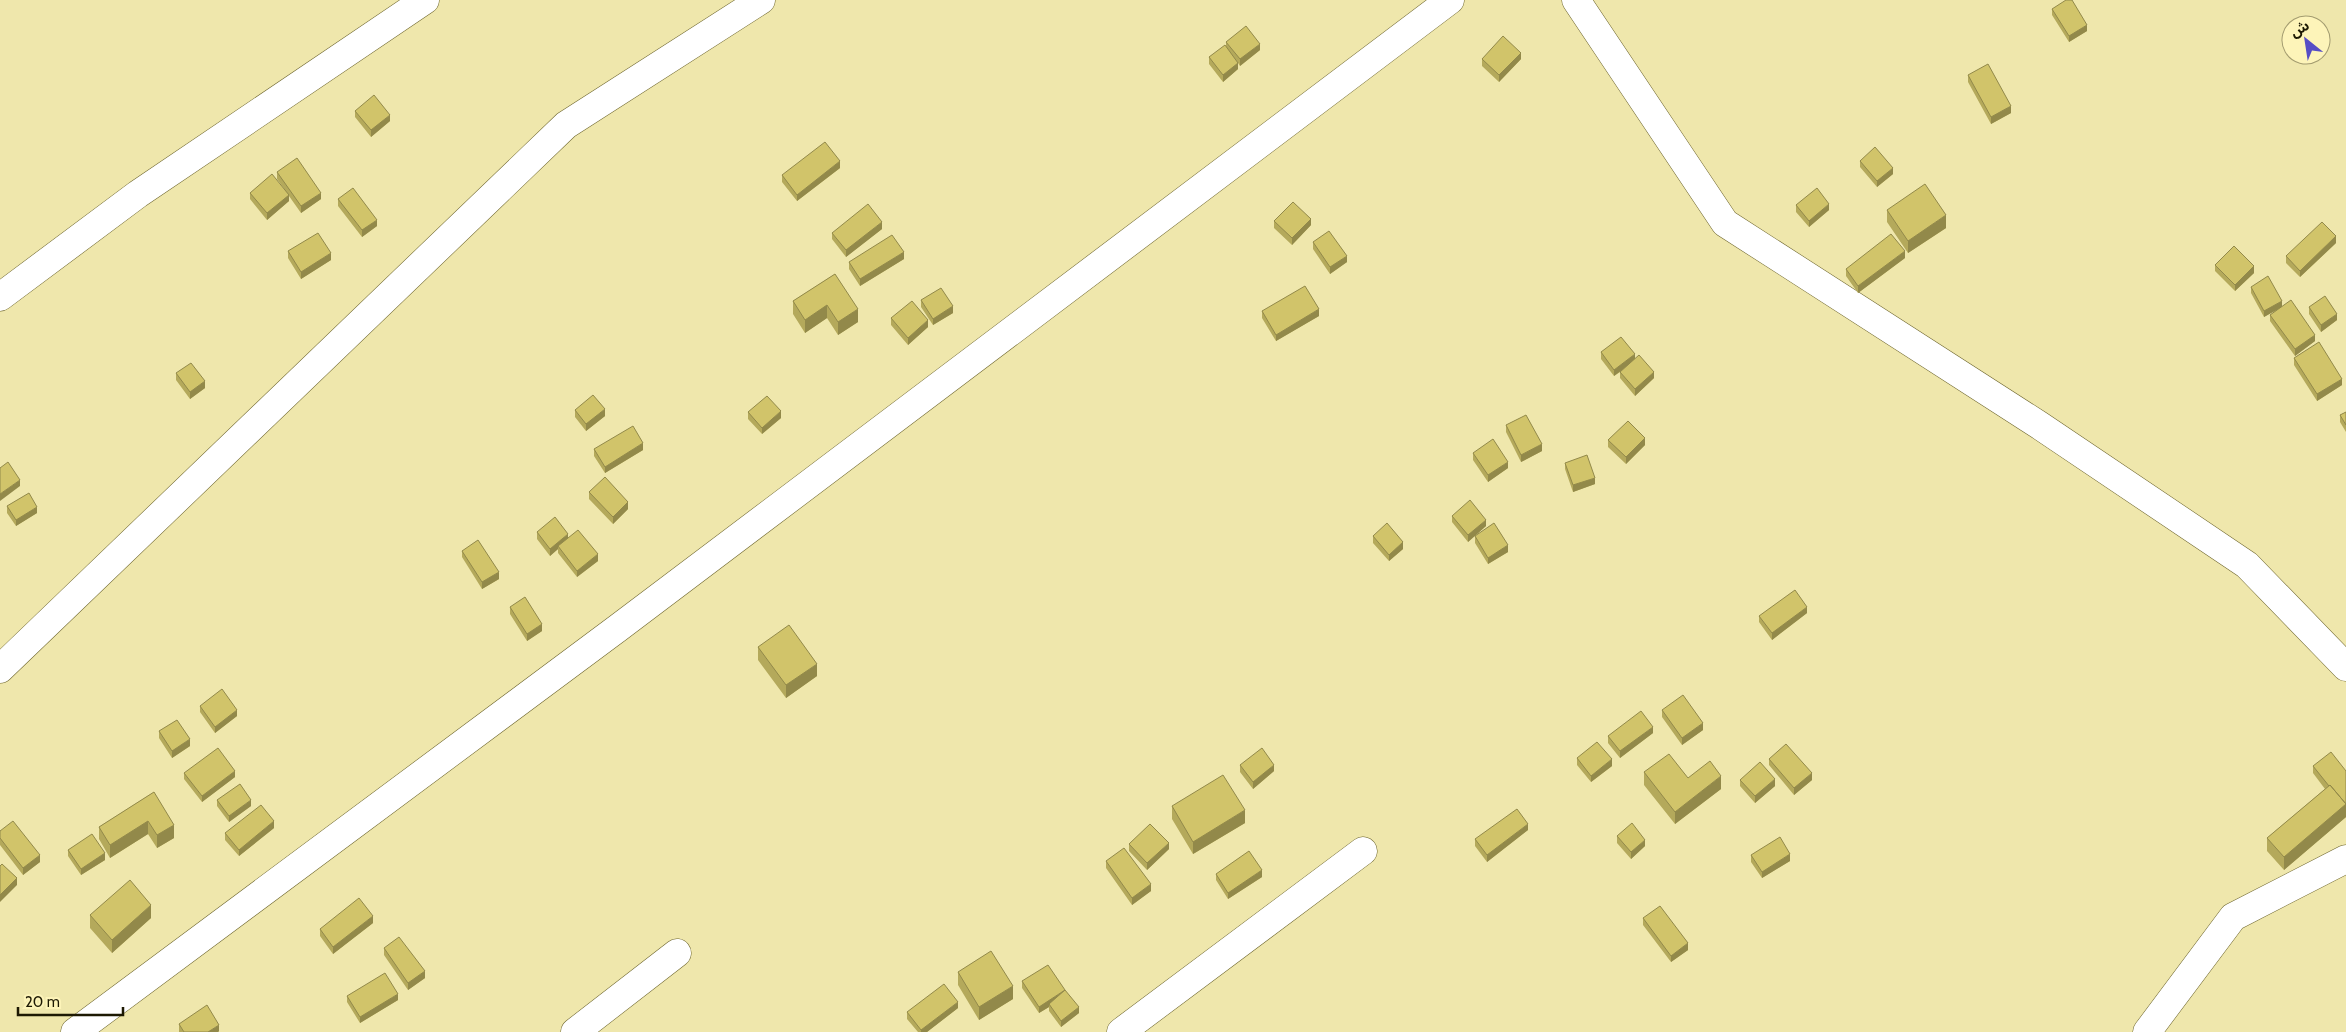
<svg xmlns="http://www.w3.org/2000/svg" width="2346" height="1032" viewBox="0 0 2346 1032" font-family="Cabin,'Noto Sans Arabic',sans-serif">
<style>
.lines{fill:none;stroke-linecap:round;stroke-linejoin:round}
.minor-casing{stroke:#6c642c;stroke-width:29}
.primary-casing{stroke:#6c642c;stroke-width:29}
.minor{stroke:#fff;stroke-width:28}
.primary{stroke:#fff;stroke-width:28}
.wall{fill:#b4a95b}
.shaded-wall{fill:#92894a}
.building{fill:#d1c46a;stroke:#92894a}
</style>
<rect width="100%" height="100%" fill="#efe7ac"/>
<g class="lines">
<g class="minor-casing">
<path id="minor" d="M 1576,0 L 1725,223 L 2039,425 L 2247,565 L 2346,667
M 0,669 L 566,125 L 761,0
M 75,1032 L 618,628 L 1450,0
M 575,1032 L 677,953
M 1121,1032 L 1363,851
M 2147,1032 L 2233,917 L 2346,859"/>
</g>
<g class="primary-casing">
<path id="primary" d="M 0,297 L 138,194 L 425,0"/>
</g>
<use href="#minor" class="minor"/>
<use href="#primary" class="primary"/>
</g>
<path class="wall" d="M 2052,9 L 2087,31 L 2069,42 L 2052,15 Z
M 1226,42 L 1260,50 L 1240,66 L 1238,63 L 1238,69 L 1223,82 L 1209,64 L 1209,57 L 1226,47 Z
M 1482,59 L 1521,59 L 1499,82 L 1482,66 Z
M 1968,75 L 2011,113 L 1991,124 L 1968,82 Z
M 355,111 L 390,121 L 371,137 L 355,117 Z
M 1860,161 L 1893,174 L 1877,187 L 1860,167 Z
M 840,168 L 797,201 L 782,182 L 782,175 Z
M 277,172 L 321,199 L 301,213 L 289,196 L 289,201 L 267,220 L 250,199 L 250,193 L 285,190 L 277,179 Z
M 338,199 L 377,226 L 362,237 L 338,206 Z
M 1796,205 L 1829,210 L 1809,227 L 1796,212 Z
M 1887,210 L 1946,228 L 1908,253 L 1887,222 Z
M 1274,221 L 1311,225 L 1292,245 L 1274,228 Z
M 882,229 L 846,257 L 832,239 L 832,233 Z
M 1313,242 L 1347,262 L 1330,274 L 1313,249 Z
M 2336,243 L 2300,277 L 2286,263 L 2286,256 Z
M 288,251 L 331,260 L 301,279 L 288,258 Z
M 1905,258 L 1858,293 L 1846,276 L 1846,269 Z
M 904,259 L 860,286 L 849,269 L 849,262 Z
M 2215,265 L 2254,273 L 2235,291 L 2215,271 Z
M 835,274 L 858,322 L 838,335 L 827,318 L 805,333 L 793,314 L 793,301 Z
M 2251,287 L 2282,306 L 2315,341 L 2295,356 L 2270,321 L 2270,315 L 2276,310 L 2264,317 L 2251,293 Z
M 921,300 L 953,313 L 933,325 L 921,307 Z
M 2309,307 L 2337,320 L 2321,332 L 2309,314 Z
M 1262,311 L 1319,316 L 1276,341 L 1262,318 Z
M 891,318 L 928,327 L 908,345 L 891,325 Z
M 1601,352 L 1635,358 L 1654,378 L 1635,396 L 1620,378 L 1620,372 L 1614,376 L 1601,359 Z
M 2294,358 L 2342,385 L 2317,401 L 2294,365 Z
M 176,373 L 205,388 L 190,399 L 176,380 Z
M 575,410 L 605,416 L 586,431 L 575,417 Z
M 748,412 L 781,418 L 762,434 L 748,419 Z
M 2346,412 L 2346,432 L 2340,422 L 2340,415 Z
M 1506,425 L 1542,451 L 1521,462 L 1506,432 Z
M 1608,440 L 1645,445 L 1626,464 L 1608,447 Z
M 594,449 L 643,450 L 605,473 L 594,456 Z
M 1473,453 L 1508,468 L 1488,482 L 1473,460 Z
M 1565,463 L 1595,484 L 1573,492 L 1565,469 Z
M 589,492 L 628,509 L 613,524 L 589,499 Z
M 7,506 L 37,513 L 16,526 L 7,513 Z
M 1452,516 L 1486,526 L 1468,542 L 1452,522 Z
M 537,532 L 568,538 L 598,561 L 577,577 L 558,553 L 558,549 L 550,556 L 537,539 Z
M 1373,536 L 1403,549 L 1389,561 L 1373,543 Z
M 1475,536 L 1508,552 L 1488,564 L 1475,543 Z
M 462,551 L 499,579 L 482,589 L 462,557 Z
M 510,607 L 542,631 L 527,641 L 510,614 Z
M 1807,613 L 1772,640 L 1759,622 L 1759,616 Z
M 758,647 L 817,676 L 786,698 L 758,660 Z
M 200,706 L 237,716 L 215,733 L 200,712 Z
M 1662,710 L 1703,730 L 1682,745 L 1662,717 Z
M 159,731 L 190,746 L 172,758 L 159,738 Z
M 1653,733 L 1620,758 L 1608,743 L 1608,736 Z
M 1577,758 L 1612,766 L 1591,782 L 1577,765 Z
M 1769,759 L 1812,780 L 1794,795 L 1769,765 Z
M 1240,765 L 1274,771 L 1253,789 L 1240,772 Z
M 2313,766 L 2346,771 L 2346,817 L 2284,870 L 2267,851 L 2267,838 L 2325,789 L 2313,773 Z
M 1644,772 L 1688,778 L 1721,789 L 1675,824 L 1644,785 Z
M 184,773 L 235,777 L 202,802 L 184,779 Z
M 1740,780 L 1775,786 L 1755,803 L 1740,786 Z
M 154,792 L 174,838 L 157,848 L 148,834 L 110,858 L 99,839 L 99,827 Z
M 217,800 L 251,806 L 229,822 L 217,806 Z
M 1172,806 L 1245,823 L 1193,854 L 1172,819 Z
M 274,828 L 239,856 L 225,840 L 225,833 Z
M 1528,830 L 1487,862 L 1475,846 L 1475,839 Z
M 0,831 L 40,862 L 23,875 L 0,845 Z
M 1617,836 L 1645,846 L 1631,859 L 1617,843 Z
M 1129,844 L 1169,849 L 1147,870 L 1129,851 Z
M 68,850 L 105,860 L 81,875 L 68,856 Z
M 1751,855 L 1790,861 L 1762,878 L 1751,862 Z
M 1106,861 L 1151,891 L 1132,905 L 1106,868 Z
M 1216,874 L 1262,877 L 1228,899 L 1216,880 Z
M 90,915 L 151,918 L 112,953 L 90,928 Z
M 1643,918 L 1688,950 L 1671,962 L 1643,925 Z
M 373,923 L 333,954 L 320,936 L 320,929 Z
M 384,948 L 425,978 L 408,990 L 384,955 Z
M 958,972 L 1013,999 L 979,1020 L 958,985 Z
M 1022,981 L 1079,1013 L 1061,1027 L 1049,1011 L 1049,1007 L 1039,1013 L 1022,988 Z
M 347,996 L 398,1000 L 360,1023 L 347,1002 Z
M 958,1008 L 927,1032 L 918,1032 L 907,1019 L 907,1012 Z
M 179,1024 L 219,1031 L 218,1032 L 179,1032 Z"/>
<path class="shaded-wall" d="M 2087,25 L 2087,31 L 2069,42 L 2069,36 Z
M 1260,44 L 1260,50 L 1240,66 L 1240,59 Z
M 1521,53 L 1521,59 L 1499,82 L 1499,75 Z
M 1238,63 L 1238,69 L 1223,82 L 1223,75 Z
M 2011,106 L 2011,113 L 1991,124 L 1991,117 Z
M 390,115 L 390,121 L 371,137 L 371,130 Z
M 840,161 L 840,168 L 797,201 L 797,195 Z
M 1893,168 L 1893,174 L 1877,187 L 1877,181 Z
M 321,193 L 321,199 L 301,213 L 301,206 Z
M 289,195 L 289,201 L 267,220 L 267,213 Z
M 1829,204 L 1829,210 L 1809,227 L 1809,221 Z
M 1946,215 L 1946,228 L 1908,253 L 1908,241 Z
M 1311,219 L 1311,225 L 1292,245 L 1292,238 Z
M 377,220 L 377,226 L 362,237 L 362,230 Z
M 882,222 L 882,229 L 846,257 L 846,250 Z
M 2336,236 L 2336,243 L 2300,277 L 2300,271 Z
M 1905,251 L 1905,258 L 1858,293 L 1858,286 Z
M 904,252 L 904,259 L 860,286 L 860,279 Z
M 331,253 L 331,260 L 301,279 L 301,272 Z
M 1347,256 L 1347,262 L 1330,274 L 1330,267 Z
M 2254,266 L 2254,273 L 2235,291 L 2235,285 Z
M 2282,301 L 2282,307 L 2264,317 L 2264,311 Z
M 827,305 L 827,318 L 805,333 L 805,320 Z
M 953,306 L 953,313 L 933,325 L 933,319 Z
M 858,309 L 858,322 L 838,335 L 838,322 Z
M 1319,309 L 1319,316 L 1276,341 L 1276,335 Z
M 2337,314 L 2337,320 L 2321,332 L 2321,325 Z
M 928,320 L 928,327 L 908,345 L 908,338 Z
M 2315,335 L 2315,341 L 2295,356 L 2295,349 Z
M 1635,354 L 1635,360 L 1614,376 L 1614,370 Z
M 1654,372 L 1654,378 L 1635,396 L 1635,389 Z
M 2342,379 L 2342,385 L 2317,401 L 2317,394 Z
M 205,381 L 205,388 L 190,399 L 190,392 Z
M 605,409 L 605,416 L 586,431 L 586,424 Z
M 781,411 L 781,418 L 762,434 L 762,428 Z
M 1645,438 L 1645,445 L 1626,464 L 1626,457 Z
M 643,443 L 643,450 L 605,473 L 605,467 Z
M 1542,444 L 1542,451 L 1521,462 L 1521,455 Z
M 1508,462 L 1508,468 L 1488,482 L 1488,475 Z
M 1595,478 L 1595,484 L 1573,492 L 1573,485 Z
M 20,480 L 20,486 L 0,501 L 0,494 Z
M 628,502 L 628,509 L 613,524 L 613,517 Z
M 37,507 L 37,513 L 16,526 L 16,520 Z
M 1486,520 L 1486,526 L 1468,542 L 1468,535 Z
M 568,534 L 568,541 L 558,546 L 558,549 L 550,556 L 550,549 Z
M 1403,542 L 1403,549 L 1389,561 L 1389,555 Z
M 1508,545 L 1508,552 L 1488,564 L 1488,558 Z
M 598,554 L 598,561 L 577,577 L 577,571 Z
M 499,572 L 499,579 L 482,589 L 482,582 Z
M 1807,607 L 1807,613 L 1772,640 L 1772,633 Z
M 542,624 L 542,631 L 527,641 L 527,634 Z
M 817,664 L 817,676 L 786,698 L 786,685 Z
M 237,710 L 237,716 L 215,733 L 215,727 Z
M 1703,723 L 1703,730 L 1682,745 L 1682,738 Z
M 1653,727 L 1653,733 L 1620,758 L 1620,751 Z
M 190,739 L 190,746 L 172,758 L 172,751 Z
M 1612,759 L 1612,766 L 1591,782 L 1591,776 Z
M 1274,765 L 1274,771 L 1253,789 L 1253,782 Z
M 235,771 L 235,777 L 202,802 L 202,796 Z
M 1812,773 L 1812,780 L 1794,795 L 1794,788 Z
M 1721,776 L 1721,789 L 1675,824 L 1675,812 Z
M 1775,779 L 1775,786 L 1755,803 L 1755,796 Z
M 251,800 L 251,806 L 229,822 L 229,816 Z
M 2346,804 L 2346,817 L 2284,870 L 2284,857 Z
M 1245,810 L 1245,823 L 1193,854 L 1193,842 Z
M 148,821 L 148,834 L 110,858 L 110,845 Z
M 274,821 L 274,828 L 239,856 L 239,850 Z
M 1528,824 L 1528,830 L 1487,862 L 1487,855 Z
M 174,825 L 174,838 L 157,848 L 157,835 Z
M 1645,840 L 1645,846 L 1631,859 L 1631,852 Z
M 1169,843 L 1169,849 L 1147,870 L 1147,863 Z
M 105,853 L 105,860 L 81,875 L 81,869 Z
M 1790,854 L 1790,861 L 1762,878 L 1762,872 Z
M 40,855 L 40,862 L 23,875 L 23,868 Z
M 1262,870 L 1262,877 L 1228,899 L 1228,893 Z
M 17,878 L 17,885 L 0,902 L 0,895 Z
M 1151,884 L 1151,891 L 1132,905 L 1132,898 Z
M 151,905 L 151,918 L 112,953 L 112,940 Z
M 373,916 L 373,923 L 333,954 L 333,947 Z
M 1688,943 L 1688,950 L 1671,962 L 1671,956 Z
M 425,971 L 425,978 L 408,990 L 408,983 Z
M 1013,986 L 1013,999 L 979,1020 L 979,1007 Z
M 1065,990 L 1050,1006 L 1049,1004 L 1049,1007 L 1039,1013 L 1039,1007 Z
M 398,994 L 398,1000 L 360,1023 L 360,1017 Z
M 958,1002 L 958,1008 L 927,1032 L 921,1032 L 921,1030 Z
M 1079,1007 L 1079,1013 L 1061,1027 L 1061,1021 Z
M 219,1025 L 219,1031 L 218,1032 L 208,1032 Z"/>
<path class="building" d="M 2066,0 L 2072,0 L 2087,25 L 2069,36 L 2052,9 Z
M 1246,26 L 1260,44 L 1240,59 L 1226,42 Z
M 1503,36 L 1521,53 L 1499,75 L 1482,59 Z
M 1225,45 L 1238,63 L 1223,75 L 1209,57 Z
M 1988,64 L 2011,106 L 1991,117 L 1968,75 Z
M 374,95 L 390,115 L 371,130 L 355,111 Z
M 825,142 L 840,161 L 797,195 L 782,175 Z
M 1875,147 L 1893,168 L 1877,181 L 1860,161 Z
M 297,158 L 321,193 L 301,206 L 277,172 Z
M 272,174 L 289,195 L 267,213 L 250,193 Z
M 1925,184 L 1946,215 L 1908,241 L 1887,210 Z
M 353,188 L 377,220 L 362,230 L 338,199 Z
M 1817,188 L 1829,204 L 1809,221 L 1796,205 Z
M 1293,202 L 1311,219 L 1292,238 L 1274,221 Z
M 868,204 L 882,222 L 846,250 L 832,233 Z
M 2322,222 L 2336,236 L 2300,271 L 2286,256 Z
M 1329,231 L 1347,256 L 1330,267 L 1313,242 Z
M 318,233 L 331,253 L 301,272 L 288,251 Z
M 1891,234 L 1905,251 L 1858,286 L 1846,269 Z
M 892,235 L 904,252 L 860,279 L 849,262 Z
M 2234,246 L 2254,266 L 2235,285 L 2215,265 Z
M 835,274 L 858,309 L 838,322 L 827,305 L 805,320 L 793,301 Z
M 2268,276 L 2282,301 L 2264,311 L 2251,287 Z
M 1305,286 L 1319,309 L 1276,335 L 1262,311 Z
M 941,288 L 953,306 L 933,319 L 921,300 Z
M 2325,296 L 2337,314 L 2321,325 L 2309,307 Z
M 2291,300 L 2315,335 L 2295,349 L 2270,315 Z
M 912,301 L 928,320 L 908,338 L 891,318 Z
M 1621,337 L 1635,354 L 1614,370 L 1601,352 Z
M 2319,342 L 2342,379 L 2317,394 L 2294,358 Z
M 1639,355 L 1654,372 L 1635,389 L 1620,372 Z
M 191,363 L 205,381 L 190,392 L 176,373 Z
M 593,395 L 605,409 L 586,424 L 575,410 Z
M 767,396 L 781,411 L 762,428 L 748,412 Z
M 2346,412 L 2346,425 L 2340,415 Z
M 1526,415 L 1542,444 L 1521,455 L 1506,425 Z
M 1628,421 L 1645,438 L 1626,457 L 1608,440 Z
M 633,426 L 643,443 L 605,467 L 594,449 Z
M 1493,439 L 1508,462 L 1488,475 L 1473,453 Z
M 1587,455 L 1595,478 L 1573,485 L 1565,463 Z
M 8,462 L 20,480 L 0,494 L 0,468 Z
M 605,477 L 628,502 L 613,517 L 589,492 Z
M 29,493 L 37,507 L 16,520 L 7,506 Z
M 1470,500 L 1486,520 L 1468,535 L 1452,516 Z
M 555,517 L 568,534 L 550,549 L 537,532 Z
M 1387,523 L 1403,542 L 1389,555 L 1373,536 Z
M 1494,523 L 1508,545 L 1488,558 L 1475,536 Z
M 578,530 L 598,554 L 577,571 L 558,546 Z
M 478,540 L 499,572 L 482,582 L 462,551 Z
M 1795,590 L 1807,607 L 1772,633 L 1759,616 Z
M 525,597 L 542,624 L 527,634 L 510,607 Z
M 789,625 L 817,664 L 786,685 L 758,647 Z
M 222,689 L 237,710 L 215,727 L 200,706 Z
M 1683,695 L 1703,723 L 1682,738 L 1662,710 Z
M 1641,711 L 1653,727 L 1620,751 L 1608,736 Z
M 177,720 L 190,739 L 172,751 L 159,731 Z
M 1597,742 L 1612,759 L 1591,776 L 1577,758 Z
M 1786,744 L 1812,773 L 1794,788 L 1769,759 Z
M 218,748 L 235,771 L 202,796 L 184,773 Z
M 1262,748 L 1274,765 L 1253,782 L 1240,765 Z
M 2331,752 L 2346,771 L 2346,808 L 2346,804 L 2330,785 L 2329,786 L 2313,766 Z
M 1669,754 L 1688,778 L 1710,761 L 1721,776 L 1675,812 L 1644,772 Z
M 1760,762 L 1775,779 L 1755,796 L 1740,780 Z
M 1223,775 L 1245,810 L 1193,842 L 1172,806 Z
M 240,784 L 251,800 L 229,816 L 217,800 Z
M 2330,785 L 2346,804 L 2284,857 L 2267,838 Z
M 154,792 L 174,825 L 157,835 L 148,821 L 110,845 L 99,827 Z
M 261,805 L 274,821 L 239,850 L 225,833 Z
M 1517,809 L 1528,824 L 1487,855 L 1475,839 Z
M 13,821 L 40,855 L 23,868 L 0,838 L 0,831 Z
M 1632,823 L 1645,840 L 1631,852 L 1617,836 Z
M 1150,824 L 1169,843 L 1147,863 L 1129,844 Z
M 92,834 L 105,853 L 81,869 L 68,850 Z
M 1780,837 L 1790,854 L 1762,872 L 1751,855 Z
M 1124,848 L 1151,884 L 1132,898 L 1106,861 Z
M 1249,851 L 1262,870 L 1228,893 L 1216,874 Z
M 2,864 L 17,878 L 0,895 L 0,866 Z
M 130,880 L 151,905 L 112,940 L 90,915 Z
M 359,898 L 373,916 L 333,947 L 320,929 Z
M 1660,906 L 1688,943 L 1671,956 L 1643,918 Z
M 399,937 L 425,971 L 408,983 L 384,948 Z
M 991,951 L 1013,986 L 979,1007 L 958,972 Z
M 1048,965 L 1065,990 L 1039,1007 L 1022,981 Z
M 385,973 L 398,994 L 360,1017 L 347,996 Z
M 944,984 L 958,1002 L 921,1030 L 907,1012 Z
M 1065,990 L 1079,1007 L 1061,1021 L 1049,1004 Z
M 207,1005 L 219,1025 L 208,1032 L 184,1032 L 179,1024 Z"/>
<g transform="translate(2306 40) rotate(330)"><circle r="24" fill="#fdf4b9" stroke="#a39c70"/>
<path d="M0-4L9 19L0 12L-9 19Z" fill="#564dc5"/>
<text y="-8" font-size="14" font-weight="bold" text-anchor="middle" fill="#1d1903">ش</text>
</g>
<path d="M18 1007v8h105v-8" fill="none" stroke="#1d1903" stroke-width="2.5"/>
<text x="25" y="1007" font-size="15" fill="#1d1903" stroke="#fdf4b9" stroke-width="4" paint-order="stroke">20 m</text>
</svg>
